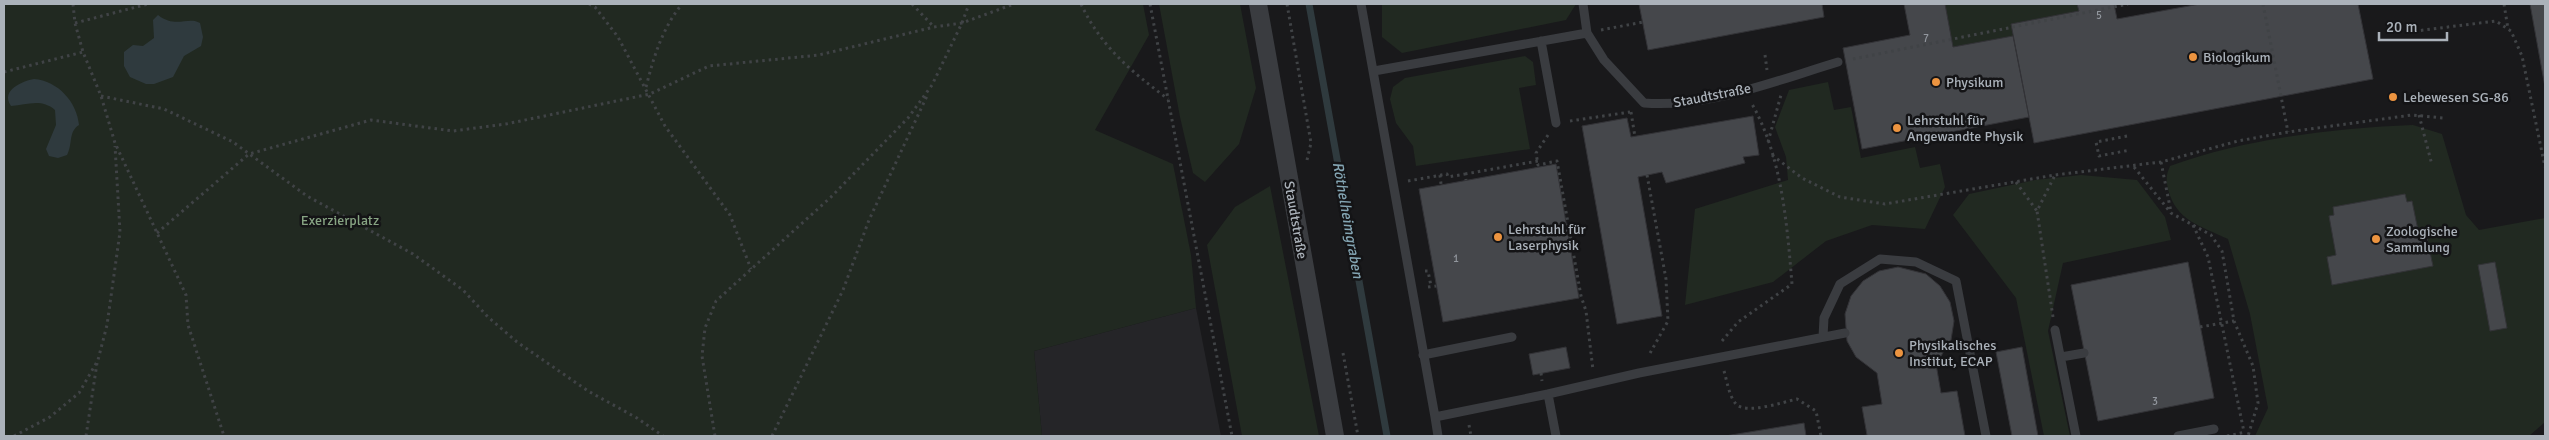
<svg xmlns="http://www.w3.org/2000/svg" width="2549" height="440" viewBox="0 0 2549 440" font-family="Signika,sans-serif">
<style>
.built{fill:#252528}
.green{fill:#212921}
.water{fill:#2f3a3e}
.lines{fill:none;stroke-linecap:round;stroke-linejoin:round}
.stream{stroke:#2f3a3e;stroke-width:7}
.building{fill:#45474b;stroke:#333337}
.path{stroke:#404346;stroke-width:3;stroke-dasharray:2.5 4;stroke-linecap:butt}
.lane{stroke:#3a3c40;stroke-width:9}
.street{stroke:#3a3c40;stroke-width:18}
.poi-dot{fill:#ec9440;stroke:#141416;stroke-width:2}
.labels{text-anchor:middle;stroke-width:5;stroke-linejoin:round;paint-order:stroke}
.number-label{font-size:11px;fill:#92979e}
.poi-label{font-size:14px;fill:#abb2ba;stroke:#141416;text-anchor:start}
.street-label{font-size:14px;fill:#abb2ba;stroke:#141416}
.park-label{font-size:14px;fill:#87a483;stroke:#141416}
.water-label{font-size:15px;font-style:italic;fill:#84a5b3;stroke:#141416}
</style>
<rect width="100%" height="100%" fill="#19191b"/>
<path class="built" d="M 1196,308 L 1221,436 L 1042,436 L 1034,351 Z"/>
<path class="green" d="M 4,4 L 1143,4 L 1149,35 L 1095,130 L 1173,164 L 1191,255 L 1196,308 L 1034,351 L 1042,436 L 4,436 Z
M 1159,4 L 1240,4 L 1256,88 L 1239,144 L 1205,182 L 1193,173 L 1180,117 Z
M 1382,4 L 1576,4 L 1566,20 L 1402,53 L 1382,37 Z
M 1945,4 L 2077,4 L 2079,11 L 2011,24 L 2013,36 L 1953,47 Z
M 1525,56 L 1533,62 L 1536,85 L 1519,88 L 1530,149 L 1416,166 L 1413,146 L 1396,123 L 1390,99 L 1393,87 L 1405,78 Z
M 1828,82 L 1834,110 L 1851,107 L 1861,158 L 1915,147 L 1920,168 L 1940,164 L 1945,187 L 1925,229 L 1872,225 L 1826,241 L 1773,282 L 1685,305 L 1695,209 L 1788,180 L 1786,157 L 1775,127 L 1789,90 Z
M 2413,125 L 2442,134 L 2466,215 L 2479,230 L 2545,218 L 2545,422 L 2529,436 L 2255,436 L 2268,408 L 2250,314 L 2228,239 C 2201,226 2176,221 2168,189 C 2166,179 2166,175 2170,166 C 2244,139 2334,128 2413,125 Z
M 2081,175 L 2137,180 L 2165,217 L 2171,240 L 2063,263 L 2048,331 L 2070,436 L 2044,436 L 2016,298 L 1953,215 L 1969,194 L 2035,180 Z
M 1270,186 L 1319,436 L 1242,436 L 1207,245 L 1235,207 Z"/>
<path class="water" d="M 158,15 C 176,29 188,16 200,23 L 203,37 L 201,46 L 184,56 L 173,77 L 154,84 L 146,84 L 130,77 L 124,66 L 124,52 L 133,45 L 143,46 L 154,38 L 153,20 Z
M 34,79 C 58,81 77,102 79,125 C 68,132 73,144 67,155 L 58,158 L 49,156 L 46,149 L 56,125 L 55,110 C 41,98 27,105 11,106 C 0,90 23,81 34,79 Z"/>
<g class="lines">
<path class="stream" d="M 1309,4 L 1387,436"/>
</g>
<path class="building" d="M 1639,4 L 1822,4 L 1824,17 L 1648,50 Z
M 1904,4 L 1945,4 L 1953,47 L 2013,36 L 2029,117 L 1862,149 L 1843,48 L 1910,35 Z
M 2077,4 L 2114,4 L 2117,19 L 2200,4 L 2358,4 L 2373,79 L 2034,143 L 2011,24 L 2079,11 Z
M 2530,4 L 2545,4 L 2545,87 Z
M 1753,116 L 1759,155 L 1743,157 L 1745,163 L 1666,183 L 1662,172 L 1638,177 L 1662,316 L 1617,324 L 1582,126 L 1627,118 L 1631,137 Z
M 1556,164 L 1579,298 L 1443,322 L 1419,189 Z
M 2405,194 L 2407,202 L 2412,201 L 2420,240 L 2427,238 L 2433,266 L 2332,285 L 2327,257 L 2336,255 L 2329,216 L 2334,215 L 2333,207 Z
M 2188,262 L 2214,398 L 2098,421 L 2071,285 Z
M 2495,262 L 2507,328 L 2490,331 L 2478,265 Z
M 1898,267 L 1926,274 L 1940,286 L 1950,302 L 1954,321 L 1951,340 L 1936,364 L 1941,393 L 1957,391 L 1965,436 L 1861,436 L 1867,435 L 1862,407 L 1882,404 L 1877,373 L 1856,357 L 1847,341 L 1845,314 L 1851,296 L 1863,281 L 1879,271 Z
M 1566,347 L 1570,368 L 1533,375 L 1529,354 Z
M 2022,347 L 2038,436 L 2012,436 L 1996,352 Z
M 1804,423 L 1806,436 L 1725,436 Z"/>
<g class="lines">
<path class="path" d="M 73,4 L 75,23 L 83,52 L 101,96 L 115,143 L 186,295 L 188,325 L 224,436
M 589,4 L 595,7 L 618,37 L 665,126 L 730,215 L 751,269
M 912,4 L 934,27
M 1081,4 C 1101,47 1132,72 1168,99
M 1150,4 L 1232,436
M 1287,4 L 1311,143 L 1307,160
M 2263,4 L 2288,132
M 2504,4 L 2508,29
M 75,23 L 148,4
M 1601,30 L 1643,22
M 2408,32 L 2496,21 L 2511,31 L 2522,56 L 2545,167
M 1765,55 L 1767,70
M 1853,59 L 2128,4
M 4,72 L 83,52
M 646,87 C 654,56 662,29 682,4
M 101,96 L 164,109 L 233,142 L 307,196 L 413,254 L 463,290 L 488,317 L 517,342 L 588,391 L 637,418 L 663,436
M 1631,112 L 1635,137
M 2419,115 L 2432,165
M 1570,121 L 1630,112
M 1548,135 L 1536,153 L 1538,165 L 1557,161 L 1581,296 L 1586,311 L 1593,370
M 2127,136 L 2096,142 L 2099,156 L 2130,150
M 1768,142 L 1781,95
M 1772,155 L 1802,178 L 1840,197 L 1885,204 L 2055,175 L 2161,162 L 2238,141 L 2288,132 L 2412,115 L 2443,118
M 2161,162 L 2171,212
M 2134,167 L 2171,213 L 2211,235 L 2222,251 L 2234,321 L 2253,366 L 2258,403 L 2248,436
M 1465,174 L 1538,161
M 1440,175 L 1441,184
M 1647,175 L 1666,279 L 1668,321 L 1649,355
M 1408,181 L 1447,174 L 1448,177 L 1465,174 L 1466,180
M 2016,182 L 2037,211
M 2193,225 L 2208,257 L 2244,432
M 157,233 L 249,154 L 371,120 L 453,131 L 506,124 L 650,94 L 709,66 L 819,55 L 934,27 L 962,23 L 1014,4
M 1425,271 L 1428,271 L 1431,286
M 1428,287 L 1436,286
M 2053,317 L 2037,211 L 2055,175
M 2200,327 L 2234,321
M 1722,341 L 1738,322 L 1792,284 C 1787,224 1782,157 1752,104
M 1343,353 L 1358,436
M 1724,371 C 1727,381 1729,396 1736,404 C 1746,415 1783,402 1797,399 L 1816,411 L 1821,436
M 1541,373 L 1542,381
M 1469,425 L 1471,436
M 14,436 L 50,417 L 79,393 L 98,360 L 107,325 L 120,232 L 115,146
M 86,436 L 97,363
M 715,436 L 702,356 L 705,328 L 716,301 L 831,197 L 908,118 L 932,85 L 962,23 L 969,4
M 772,436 L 843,290 L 869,220 L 927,96
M 2227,436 L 2246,432"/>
<path class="lane" d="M 1361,4 L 1435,417 L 1548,394 L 1556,436
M 1583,4 L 1587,33 L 1604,60 L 1644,103 C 1709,108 1775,81 1838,62
M 1541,41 L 1556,123
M 1374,71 L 1587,33
M 2055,330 L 2076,436
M 1823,337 L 1824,318 L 1840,284 L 1880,259 L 1916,262 L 1956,281 L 1986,436
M 1423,355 L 1512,337
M 2061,357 L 2084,353
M 1548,394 L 1639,373 L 1845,333
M 1435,417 L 1438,436
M 2178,436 L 2214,429"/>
<path class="street" d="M 1258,4 L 1335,436"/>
</g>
<g class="poi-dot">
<circle cx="2193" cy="57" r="5"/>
<circle cx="1936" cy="82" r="5"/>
<circle cx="2393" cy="97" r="5"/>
<circle cx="1897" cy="128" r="5"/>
<circle cx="1498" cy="237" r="5"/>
<circle cx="2376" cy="239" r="5"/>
<circle cx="1899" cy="353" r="5"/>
</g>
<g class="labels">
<g class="number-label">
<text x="2099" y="19">5</text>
<text x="1926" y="42">7</text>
<text x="1456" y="262">1</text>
<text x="2155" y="405">3</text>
</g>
<g class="poi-label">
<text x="2203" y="62">Biologikum</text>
<text x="1946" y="87">Physikum</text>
<text x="2403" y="102">Lebewesen SG-86</text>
<text x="1907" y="125">Lehrstuhl für<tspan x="1907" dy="16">Angewandte Physik</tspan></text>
<text x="1508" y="234">Lehrstuhl für<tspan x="1508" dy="16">Laserphysik</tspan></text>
<text x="2386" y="236">Zoologische<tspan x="2386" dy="16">Sammlung</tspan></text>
<text x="1909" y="350">Physikalisches<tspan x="1909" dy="16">Institut, ECAP</tspan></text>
</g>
<g class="street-label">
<text transform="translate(1712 95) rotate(-11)" y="5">Staudtstraße</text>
<text transform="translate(1296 220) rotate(80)" y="5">Staudtstraße</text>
</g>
<g class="park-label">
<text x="340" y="225">Exerzierplatz</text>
</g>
<g class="water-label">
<text transform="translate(1348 220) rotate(80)" y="5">Röthelheimgraben</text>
</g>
</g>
<rect width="2549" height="440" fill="none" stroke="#abb2ba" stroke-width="10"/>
<path d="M2379 32v8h68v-8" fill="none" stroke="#abb2ba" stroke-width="2.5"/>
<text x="2386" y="32" font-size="15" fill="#abb2ba" stroke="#141416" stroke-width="4" paint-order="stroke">20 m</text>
</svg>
